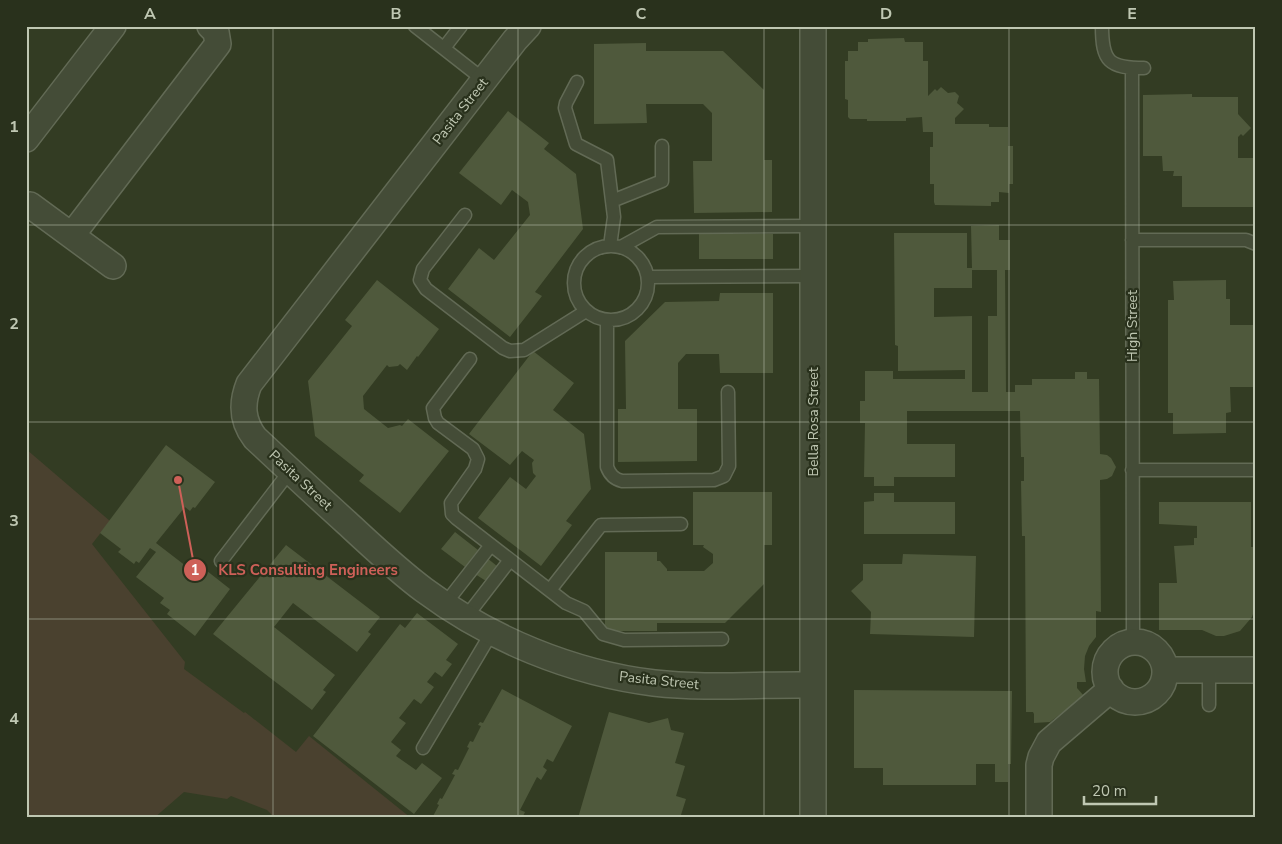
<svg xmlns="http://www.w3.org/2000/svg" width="1282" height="844" viewBox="0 0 1282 844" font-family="'Nunito Sans',sans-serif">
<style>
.green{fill:#4a412f}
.building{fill:#4f593c;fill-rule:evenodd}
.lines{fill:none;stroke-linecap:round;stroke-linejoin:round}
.lane-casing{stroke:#626a55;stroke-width:15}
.street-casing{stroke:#626a55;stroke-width:28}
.lane{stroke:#444c37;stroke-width:12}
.street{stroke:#444c37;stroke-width:25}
.grid{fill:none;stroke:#bfc7b2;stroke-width:1;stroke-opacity:0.55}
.labels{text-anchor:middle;stroke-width:4.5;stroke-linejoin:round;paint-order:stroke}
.street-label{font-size:14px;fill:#bfc7b2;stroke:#29311c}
.leader{fill:none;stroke:#ce6058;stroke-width:2}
.callout-dot{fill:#ce6058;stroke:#29311c;stroke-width:2}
.mark-label{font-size:15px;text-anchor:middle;font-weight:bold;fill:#fff}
.callout-label{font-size:15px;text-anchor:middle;font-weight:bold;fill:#ce6058;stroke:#29311c;stroke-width:4.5;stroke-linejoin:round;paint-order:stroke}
.neatline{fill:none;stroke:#bfc7b2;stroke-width:2}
.grid-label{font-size:16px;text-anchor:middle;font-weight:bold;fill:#bfc7b2}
</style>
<rect width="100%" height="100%" fill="#333c23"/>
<path class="green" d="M 26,449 L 110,521 L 92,544 L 185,662 L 184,669 L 244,713 L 245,712 L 296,752 L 309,736 L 411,818 L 272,818 L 271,814 L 267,810 L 231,796 L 227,799 L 184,792 L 154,818 L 26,818 Z"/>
<path class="building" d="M 904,38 L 905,42 L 923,42 L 923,61 L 928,61 L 928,96 L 935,89 L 937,91 L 941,87 L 948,93 L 955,92 L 959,96 L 957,103 L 964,109 L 955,118 L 955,124 L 989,124 L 989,127 L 1008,127 L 1008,146 L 1013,146 L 1013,184 L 1009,184 L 1009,193 L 999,192 L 999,202 L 991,202 L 991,206 L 935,205 L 934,202 L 934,184 L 930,184 L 930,147 L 933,147 L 933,132 L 923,132 L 922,117 L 906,118 L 906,121 L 867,121 L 867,119 L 850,119 L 848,117 L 848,100 L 845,99 L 845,61 L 848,61 L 848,51 L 858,51 L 858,42 L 868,42 L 868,39 Z
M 646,43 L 646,51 L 723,51 L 764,90 L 764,160 L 772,160 L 772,212 L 694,213 L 693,161 L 712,161 L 712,113 L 703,104 L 646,104 L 647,123 L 594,124 L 594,44 Z
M 1192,94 L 1192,97 L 1238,97 L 1238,114 L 1251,128 L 1243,136 L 1241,134 L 1238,137 L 1238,158 L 1255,158 L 1256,207 L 1182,207 L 1182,176 L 1173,176 L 1174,171 L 1163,171 L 1162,156 L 1143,156 L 1143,95 Z
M 508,111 L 549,143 L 544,149 L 576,174 L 583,229 L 535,292 L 542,296 L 510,337 L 448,289 L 479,248 L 494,260 L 530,215 L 528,202 L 512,190 L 501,205 L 459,173 Z
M 999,225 L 999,240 L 1010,240 L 1010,270 L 1005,270 L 1006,392 L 1015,392 L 1015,385 L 1032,385 L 1032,379 L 1075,379 L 1075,372 L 1087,372 L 1087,379 L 1099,379 L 1100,454 L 1107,455 L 1111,458 L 1116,467 L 1112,476 L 1107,479 L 1100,480 L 1101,612 L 1096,611 L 1096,637 L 1089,646 L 1085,656 L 1084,669 L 1086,682 L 1077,682 L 1077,688 L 1084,696 L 1050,722 L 1034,723 L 1034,714 L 1033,712 L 1026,712 L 1025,536 L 1022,536 L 1021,481 L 1024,481 L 1024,457 L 1021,457 L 1020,411 L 907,411 L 907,444 L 955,444 L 955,477 L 894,477 L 894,486 L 874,486 L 874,477 L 864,477 L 865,423 L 860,423 L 860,401 L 865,401 L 865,371 L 893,371 L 893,379 L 965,379 L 965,370 L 898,371 L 898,346 L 895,345 L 894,233 L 967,233 L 967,268 L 972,268 L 971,226 ZM 972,270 L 997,270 L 997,316 L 988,316 L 988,392 L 972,392 L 972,316 L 934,317 L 934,288 L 972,288 Z
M 699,234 L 773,234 L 773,259 L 699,259 Z
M 377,280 L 439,329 L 418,357 L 417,356 L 407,370 L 400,364 L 398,366 L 389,367 L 387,365 L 363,396 L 364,409 L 388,428 L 400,425 L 402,426 L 408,419 L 449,451 L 400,513 L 359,481 L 364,475 L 315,436 L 308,381 L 352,326 L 345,320 Z
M 1226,280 L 1226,299 L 1230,299 L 1230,325 L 1255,325 L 1256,387 L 1230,387 L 1231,412 L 1226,413 L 1226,433 L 1173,434 L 1173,413 L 1168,413 L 1168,300 L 1174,300 L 1173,281 Z
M 720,293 L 773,293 L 773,373 L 720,373 L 719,354 L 686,354 L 678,363 L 678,409 L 697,409 L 697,461 L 618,462 L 618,409 L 626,409 L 625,341 L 665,302 L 719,301 Z
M 533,351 L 574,383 L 553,410 L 584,434 L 591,489 L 566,521 L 572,525 L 541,566 L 478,518 L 510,477 L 526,489 L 536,476 L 533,473 L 532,463 L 534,460 L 522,451 L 510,465 L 469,434 Z
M 166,445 L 215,482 L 195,508 L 193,507 L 190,511 L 185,507 L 156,543 L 195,573 L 198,569 L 200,571 L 202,567 L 230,589 L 195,636 L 167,614 L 170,610 L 160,603 L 164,598 L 136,577 L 156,552 L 150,548 L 139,563 L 136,561 L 134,564 L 118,552 L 121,549 L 100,533 Z
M 693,492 L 772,492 L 772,545 L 764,545 L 764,584 L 725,623 L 657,623 L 657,631 L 605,631 L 605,552 L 657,552 L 657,561 L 660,561 L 667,569 L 667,571 L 704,571 L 713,563 L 713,554 L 703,547 L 704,545 L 693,545 Z
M 874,493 L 894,493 L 894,502 L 955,502 L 955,534 L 864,534 L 864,502 L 874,501 Z
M 1159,502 L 1251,502 L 1251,547 L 1254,547 L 1255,608 L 1252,617 L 1240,631 L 1224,636 L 1216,636 L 1202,630 L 1159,630 L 1159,583 L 1177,583 L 1174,546 L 1194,545 L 1194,538 L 1197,538 L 1197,526 L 1159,524 Z
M 455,532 L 478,550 L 465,567 L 441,549 Z
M 286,545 L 380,617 L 368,632 L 371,634 L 357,652 L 293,603 L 274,627 L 335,675 L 323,690 L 326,692 L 312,710 L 213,634 Z
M 903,554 L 976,556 L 974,637 L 870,634 L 871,612 L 851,591 L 863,580 L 863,564 L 902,564 Z
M 487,558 L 497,566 L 486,581 L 475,574 Z
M 417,613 L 458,644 L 446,660 L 452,664 L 442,677 L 435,672 L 427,682 L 434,687 L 421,704 L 414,699 L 399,718 L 406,723 L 391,742 L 401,750 L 396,756 L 416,770 L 422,763 L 442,778 L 414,814 L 313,736 L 400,624 L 405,628 Z
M 502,689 L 572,726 L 553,762 L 547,759 L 543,767 L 547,770 L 541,780 L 537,777 L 520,810 L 525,812 L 522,818 L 432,818 L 439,805 L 437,804 L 440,798 L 442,799 L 455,775 L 452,774 L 455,769 L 458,770 L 469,748 L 467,747 L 470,741 L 473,742 L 481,726 L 478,725 L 480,722 L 483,723 Z
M 854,690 L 1012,691 L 1011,764 L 1008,764 L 1008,782 L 995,782 L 995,764 L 976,764 L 976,785 L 883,785 L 883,768 L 854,768 Z
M 609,712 L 649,723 L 668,718 L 671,730 L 684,733 L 675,763 L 685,766 L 676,796 L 686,799 L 680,818 L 578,818 Z"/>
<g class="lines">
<g class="lane-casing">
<path id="lane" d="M 415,26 L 484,80
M 1102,26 C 1102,62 1109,68 1144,68
M 444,48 L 461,26
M 1132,68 L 1133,634 L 1137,643
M 577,82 L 566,103 L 565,108 L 576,144 L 607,160 L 614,217 L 610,246
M 612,201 L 662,181 L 662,146
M 465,215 L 423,269 L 420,280 L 426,289 L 503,348 L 510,351 L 524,350 L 586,311
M 1132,240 L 1246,240 L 1256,244
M574 283a37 37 0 1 1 74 0a37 37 0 1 1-74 0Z
M 621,247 L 657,227 L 812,226
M 648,277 L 813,276
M 607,321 L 607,467 C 610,475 614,479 622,481 L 714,480 L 724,476 L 729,466 L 728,392
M 470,359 L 433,408 L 435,418 L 438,423 L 473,449 L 478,459 L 475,469 L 451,503 L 452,514 L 456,518 L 566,603 L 584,611 L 603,634 L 624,640 L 722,639
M 1132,470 L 1256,470
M 221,561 L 290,471
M 550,590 L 601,525 L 681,524
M 445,604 L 491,545
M 466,617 L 510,560
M 1209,670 L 1209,705
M 423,748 L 492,632"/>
</g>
<g class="street-casing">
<path id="street" d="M 528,26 L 515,40 L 249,384 C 241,404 242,421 255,438 C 286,467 316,495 347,523 C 372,546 397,570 424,590 C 490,639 572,673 654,683 C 706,689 760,684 812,685
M 813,26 L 813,818
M 26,139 L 113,26
M 30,205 L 113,266
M 72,235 L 218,44 L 216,32 L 210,26
M1105 672a30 30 0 1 1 60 0a30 30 0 1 1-60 0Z
M 1165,670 L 1256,670
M 1039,818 L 1039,765 L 1041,757 L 1049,742 L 1111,689"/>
</g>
<use href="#lane" class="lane"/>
<use href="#street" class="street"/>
</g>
<path class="grid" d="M 273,26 L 273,818M 518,26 L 518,818M 764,26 L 764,818M 1009,26 L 1009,818M 26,225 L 1256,225M 26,422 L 1256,422M 26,619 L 1256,619"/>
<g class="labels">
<g class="street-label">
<text transform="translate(460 111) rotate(-52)" y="5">Pasita Street</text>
<text transform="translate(1132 326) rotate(-90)" y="5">High Street</text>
<text transform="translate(813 422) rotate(-90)" y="5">Bella Rosa Street</text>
<text transform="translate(301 480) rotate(43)" y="5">Pasita Street</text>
<text transform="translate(659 680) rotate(6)" y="5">Pasita Street</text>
</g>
</g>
<path class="leader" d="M178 480L195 570"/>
<g class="callout-dot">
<circle cx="178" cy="480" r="5"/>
<circle cx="195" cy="570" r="12"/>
</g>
<g class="mark-label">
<text x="195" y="575">1</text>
</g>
<g class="callout-label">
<text x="308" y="575">KLS Consulting Engineers</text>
</g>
<rect width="1282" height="844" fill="none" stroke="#29311c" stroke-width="55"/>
<path d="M1084 796v8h72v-8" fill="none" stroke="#bfc7b2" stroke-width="2.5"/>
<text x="1092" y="796" font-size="15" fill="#bfc7b2" stroke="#29311c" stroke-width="4" paint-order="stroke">20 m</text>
<rect x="28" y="28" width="1226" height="788" class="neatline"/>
<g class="grid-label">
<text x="150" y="19">A</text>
<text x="396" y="19">B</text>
<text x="641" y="19">C</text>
<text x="886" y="19">D</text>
<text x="1132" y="19">E</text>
<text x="14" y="132">1</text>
<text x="14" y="329">2</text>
<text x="14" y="526">3</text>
<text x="14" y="724">4</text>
</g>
</svg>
